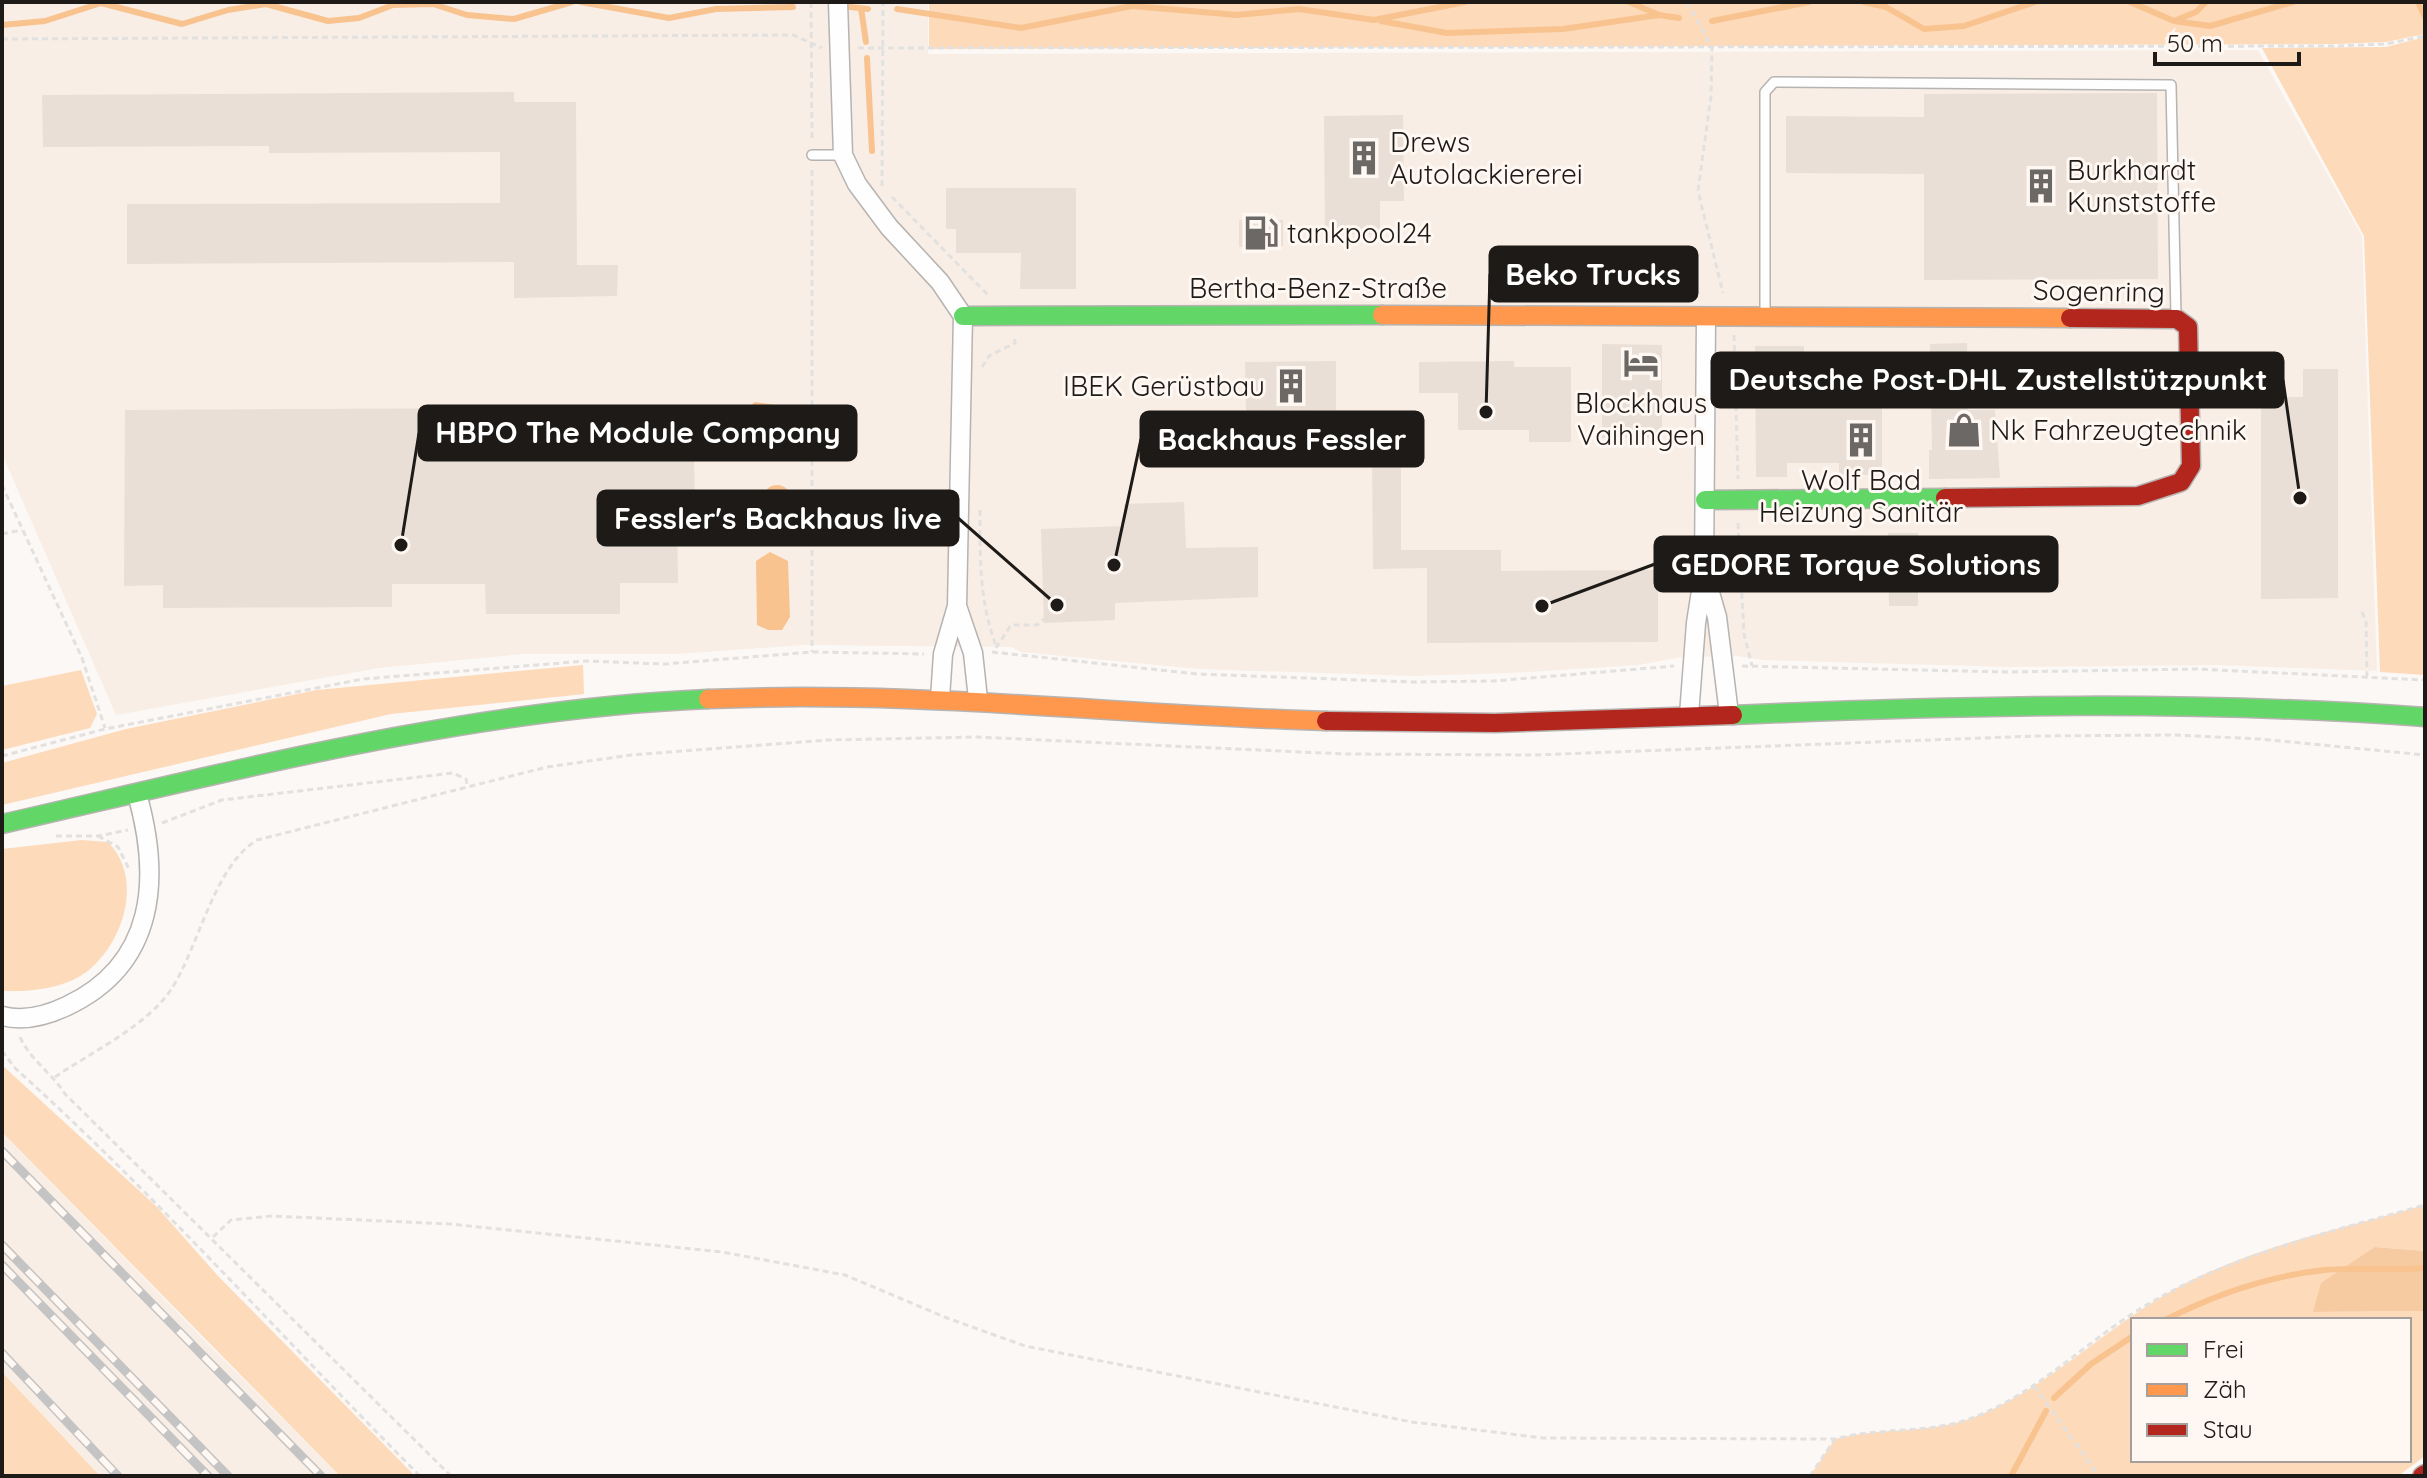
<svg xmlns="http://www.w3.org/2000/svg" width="2427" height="1478" viewBox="0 0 2427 1478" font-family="Quicksand,sans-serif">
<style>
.built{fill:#f8eee5}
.green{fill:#fddaba;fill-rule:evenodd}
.forest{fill:#f6cba2}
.water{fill:#f9c390}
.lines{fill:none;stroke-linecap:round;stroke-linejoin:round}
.stream{stroke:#f9c390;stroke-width:6}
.building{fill:#e9dfd6}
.lane-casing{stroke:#b6b3b0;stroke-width:12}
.street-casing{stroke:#b6b3b0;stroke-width:21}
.fast-casing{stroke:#b6b3b0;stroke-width:21}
.slow-casing{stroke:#b6b3b0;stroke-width:21}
.jam-casing{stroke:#b6b3b0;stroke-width:21}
.path{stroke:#e2e1e0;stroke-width:3;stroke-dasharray:6 4;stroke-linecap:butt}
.lane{stroke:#fefefe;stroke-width:9}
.street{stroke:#fefefe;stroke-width:18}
.fast{stroke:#63d668;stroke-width:18}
.slow{stroke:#ff974d;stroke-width:18}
.jam{stroke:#b3261e;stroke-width:18}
.rail-casing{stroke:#c5c4c4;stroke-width:9}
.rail{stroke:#fef7f2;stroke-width:6;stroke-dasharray:18;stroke-linecap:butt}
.labels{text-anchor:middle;stroke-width:6;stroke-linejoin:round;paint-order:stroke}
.poi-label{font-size:28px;fill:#1d1a17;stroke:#fef7f2;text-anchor:start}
.street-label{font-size:28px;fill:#1d1a17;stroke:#fef7f2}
.leader{fill:none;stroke:#1d1a17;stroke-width:3}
.callout-dot{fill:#1d1a17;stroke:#fef7f2;stroke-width:3}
.callout{fill:#1d1a17;stroke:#1d1a17;stroke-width:3}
.callout-label{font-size:30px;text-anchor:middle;font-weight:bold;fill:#fff}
</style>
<rect width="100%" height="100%" fill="#fbf8f5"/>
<path class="built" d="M 2,2 L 928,2 L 928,54 L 2258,50 L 2362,236 L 2377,671 L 2218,665 L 2009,667 L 1764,660 L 1737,656 L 1682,657 L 1638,665 L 1512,673 L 1414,676 L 1199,669 L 1021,652 L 1011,647 L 804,645 L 677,654 L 522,654 L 379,668 L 116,715 L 2,454 Z
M 2,1132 L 206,1342 L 340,1476 L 100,1476 L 2,1372 Z"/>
<path class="green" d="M 929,2 L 2416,2 L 2425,23 L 2425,34 L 2386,42 L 2337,44 L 929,49 Z
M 2425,37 L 2425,675 L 2380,672 L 2364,236 L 2262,48 L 2386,47 Z
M 583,665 L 584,694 L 391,714 L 2,805 L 2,763 L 126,729 L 317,690 Z
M 81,670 L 97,714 L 90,728 L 2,750 L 2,686 Z
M 82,840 L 108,842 C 143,877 125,939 90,969 C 67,989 30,992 2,991 L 2,849 Z
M 2,1065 L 157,1207 L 218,1276 L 415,1476 L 340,1476 L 2,1132 Z
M 2425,1205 L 2425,1251 L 2375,1247 L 2313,1312 L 2425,1311 L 2425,1456 L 2398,1476 L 1810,1476 L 1835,1439 C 1879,1427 1931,1434 1972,1418 C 2045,1391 2107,1326 2177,1288 C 2253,1246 2342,1229 2425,1205 ZM 2133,1320 L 2409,1320 L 2409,1460 L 2133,1460 Z
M 2,1372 L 100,1476 L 2,1476 Z"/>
<path class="forest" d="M 2375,1247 L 2425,1251 L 2425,1311 L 2313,1312 L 2321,1283 Z"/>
<path class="water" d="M 755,402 L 783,406 L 784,423 L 779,429 L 756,428 L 749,422 L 748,407 Z
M763 499a14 14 0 1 1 28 0a14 14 0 1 1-28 0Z
M 770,552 L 788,561 L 790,617 L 782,630 L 768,630 L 757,625 L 756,561 Z"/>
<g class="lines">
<path class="stream" d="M 581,2 L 669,18 L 716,9 L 793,7
M 1629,2 L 1659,15 L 1679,18
M 1864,2 L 1886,7 L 1924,29 L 1964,26 L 2035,2
M 2130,2 L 2174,21 L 2196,12 L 2206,2
M 2418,2 L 2425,17
M 850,7 L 868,9
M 861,8 L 866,42
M 897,9 L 1021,28 L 1132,6 L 1237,15 L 1299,9 L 1374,20 L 1465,2
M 1381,21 L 1447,33 L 1563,29 L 1659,15
M 1712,21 L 1809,2
M 2174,21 L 2210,26 L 2293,2
M 2,25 L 45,21 L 101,3 L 182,24 L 228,10 L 266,4 L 328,21 L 359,18 L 393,5 L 433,4 L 467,15 L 514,19 L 572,2
M 867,58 L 872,151
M 2165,1320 C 2216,1294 2267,1276 2325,1270 C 2358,1267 2392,1271 2425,1268
M 2054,1398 L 2091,1364 L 2133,1336
M 2011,1476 L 2046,1411"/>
</g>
<path class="building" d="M 514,92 L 514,102 L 576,102 L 577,265 L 618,265 L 617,296 L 514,298 L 514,262 L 127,264 L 127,204 L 500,203 L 500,152 L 269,153 L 269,146 L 43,147 L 42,95 Z
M 2157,93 L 2158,279 L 1924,280 L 1924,174 L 1786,173 L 1786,116 L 1924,117 L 1924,94 Z
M 1403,115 L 1404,201 L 1380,201 L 1380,234 L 1325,234 L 1324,116 Z
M 946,188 L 1076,188 L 1076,289 L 1020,289 L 1021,253 L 956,253 L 956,229 L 946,229 Z
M 1239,220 L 1283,220 L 1283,246 L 1239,247 Z
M 1967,343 L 1968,410 L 1995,410 L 2000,478 L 1929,479 L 1929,450 L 1932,450 L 1930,344 Z
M 1602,344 L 1662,345 L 1662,438 L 1602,438 Z
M 1755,346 L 1804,346 L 1804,373 L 1828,373 L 1828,405 L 1882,405 L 1882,475 L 1839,475 L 1839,463 L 1787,463 L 1787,477 L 1756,477 Z
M 1336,361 L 1336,410 L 1246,411 L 1245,362 Z
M 1514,361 L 1514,367 L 1571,367 L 1571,442 L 1529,442 L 1529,430 L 1458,430 L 1458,393 L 1419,393 L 1419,362 Z
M 2303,369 L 2338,369 L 2338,598 L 2261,599 L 2261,397 L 2303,397 Z
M 675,407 L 677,434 L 701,430 L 710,440 L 711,446 L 703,458 L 694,460 L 695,508 L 677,508 L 678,583 L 620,583 L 620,614 L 486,614 L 485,584 L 392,584 L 392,607 L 163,608 L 163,585 L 124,586 L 125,410 Z
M 1401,453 L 1401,550 L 1501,550 L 1501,571 L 1658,570 L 1658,642 L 1427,643 L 1427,568 L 1373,569 L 1372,454 Z
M 1184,502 L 1186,548 L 1258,547 L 1258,597 L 1115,603 L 1115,620 L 1044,623 L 1041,529 L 1125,526 L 1124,504 Z
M 1888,533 L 1918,533 L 1918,606 L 1889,606 Z"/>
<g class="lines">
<g class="lane-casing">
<path id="lane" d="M 812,155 L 843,155
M 1765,311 L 1765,92 L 1774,82 L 2171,85 L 2176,316"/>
</g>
<g class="street-casing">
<path id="street" d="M 838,2 L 843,155 L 857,184 L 889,227 L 940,282 L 963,316 L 957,606 L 943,654 L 940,698
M 1706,579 L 1717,617 L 1729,714
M 957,606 L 973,653 L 978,699
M 1689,715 L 1696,623 L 1704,572 L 1706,317
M 2,1016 C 24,1022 46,1016 67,1006 C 156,964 161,878 137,794"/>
</g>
<g class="fast-casing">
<path id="fast" d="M 963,316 L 1382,315
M 1705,500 L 1945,498
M 1733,715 C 1964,705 2194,700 2425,717
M 2,824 C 234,771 469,709 708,699"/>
</g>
<g class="slow-casing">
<path id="slow" d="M 1382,315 L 2070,318
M 708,699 C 915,690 1120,715 1326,721"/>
</g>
<g class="jam-casing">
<path id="jam" d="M 1945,498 L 2138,496 L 2181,482 L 2191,466 L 2188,327 L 2177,319 L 2070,318
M 1326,721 L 1495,723 L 1733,715
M 2422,1476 L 2425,1474"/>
</g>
<path class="path" d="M 811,2 L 812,142
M 1687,2 L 1712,47 L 1711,96 L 1698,191 L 1723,293
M 2,39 L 793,35 L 822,48
M 858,48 L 2338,46 L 2386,44 L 2425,36
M 812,170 L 812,652
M 882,186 L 883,2
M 892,197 L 988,295
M 1734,335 L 1738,479
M 982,367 L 989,356 L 1015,343 L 1015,337
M 2,485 L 82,658 L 105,728
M 980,510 C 980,558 979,603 997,648
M 1738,523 L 1744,634 L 1752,666
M 2,534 L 22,530
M 2362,612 L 2366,621 L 2367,676
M 996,648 L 1011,625 L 1037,625 L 1044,619
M 992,652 L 1197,674 L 1413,682 L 1494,681 L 1674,666
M 1742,666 L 2008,672 L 2197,669 L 2425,680
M 2,756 L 105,729 L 363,679 L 586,661 L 665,664 L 812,652 L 924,654
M 162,823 L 222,800 L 453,773 L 466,779 L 467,784
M 56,836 L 98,836 L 128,830
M 98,836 L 118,847 L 129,869
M 20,1037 C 31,1061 52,1073 65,1094 L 451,1476
M 2,1051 L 15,1068 C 157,1196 284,1340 420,1476
M 55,1077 C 90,1053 150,1024 172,988 C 199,946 214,866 257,840 L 547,767 L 631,755 L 828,740 L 977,737 L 1345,754 L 1535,755 L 2035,736 L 2175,735 L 2260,739 L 2425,755
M 213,1237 L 231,1220 L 271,1216 L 450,1224 L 722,1252 L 845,1275 L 947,1318 L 1025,1346 L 1412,1422 L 1543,1438 L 1835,1439
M 2034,1386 L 2099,1476
M 1810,1476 L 1835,1439 C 1879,1427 1931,1434 1972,1418 C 2039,1393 2089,1338 2150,1303 C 2236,1253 2331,1232 2425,1205"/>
<use href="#lane" class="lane"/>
<use href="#street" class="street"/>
<use href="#fast" class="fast"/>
<use href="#slow" class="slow"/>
<use href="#jam" class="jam"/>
<g class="rail-casing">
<path id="rail" d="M 2,1151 L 321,1476
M 2,1245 L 228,1476
M 2,1265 L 208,1476
M 2,1353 L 118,1476"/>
</g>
<use href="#rail" class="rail"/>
</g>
<defs>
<g id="building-bare" transform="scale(2.76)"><path d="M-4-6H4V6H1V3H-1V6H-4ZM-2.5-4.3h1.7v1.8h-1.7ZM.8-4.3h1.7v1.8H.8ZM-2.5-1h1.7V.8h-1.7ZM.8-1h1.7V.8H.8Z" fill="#6b6865" stroke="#fef7f2" stroke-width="2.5" paint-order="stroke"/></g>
<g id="fuel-bare" transform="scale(2.76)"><path d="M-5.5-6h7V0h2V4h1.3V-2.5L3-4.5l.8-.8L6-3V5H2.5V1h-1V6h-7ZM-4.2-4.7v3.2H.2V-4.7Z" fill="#6b6865" stroke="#fef7f2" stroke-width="2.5" paint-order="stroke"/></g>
<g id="hotel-bare" transform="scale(2.76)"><path d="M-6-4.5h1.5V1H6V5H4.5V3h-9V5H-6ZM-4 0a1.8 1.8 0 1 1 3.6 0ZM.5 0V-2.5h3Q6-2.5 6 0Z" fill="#6b6865" stroke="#fef7f2" stroke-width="2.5" paint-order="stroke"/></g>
<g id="shop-bare" transform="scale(2.76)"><path d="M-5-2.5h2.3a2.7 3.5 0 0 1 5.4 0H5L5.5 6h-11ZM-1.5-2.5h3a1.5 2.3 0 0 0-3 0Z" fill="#6b6865" stroke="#fef7f2" stroke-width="2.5" paint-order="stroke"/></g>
</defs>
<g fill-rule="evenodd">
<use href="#building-bare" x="1364" y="158"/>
<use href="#building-bare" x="2041" y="186"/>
<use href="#fuel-bare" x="1261" y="233"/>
<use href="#hotel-bare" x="1641" y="363"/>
<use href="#building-bare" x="1291" y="386"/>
<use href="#shop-bare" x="1964" y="430"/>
<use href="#building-bare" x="1861" y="440"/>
</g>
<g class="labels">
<g class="poi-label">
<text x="1390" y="152">Drews<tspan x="1390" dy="32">Autolackiererei</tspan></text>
<text x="2067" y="180">Burkhardt<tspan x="2067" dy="32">Kunststoffe</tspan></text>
<text x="1287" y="243">tankpool24</text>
<text x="1265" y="396" text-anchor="end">IBEK Gerüstbau</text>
<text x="1641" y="413" text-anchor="middle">Blockhaus<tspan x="1641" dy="32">Vaihingen</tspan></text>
<text x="1990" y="440">Nk Fahrzeugtechnik</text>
<text x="1861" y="490" text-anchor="middle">Wolf Bad<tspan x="1861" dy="32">Heizung Sanitär</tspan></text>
</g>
<g class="street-label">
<text x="1318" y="298">Bertha-Benz-Straße</text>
<text transform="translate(2099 291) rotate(1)" y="10">Sogenring</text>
</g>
</g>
<path class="leader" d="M1486 412L1490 274M2300 498L2283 380M401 545L419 433M1114 565L1141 439M1057 605L958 518M1542 606L1655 564"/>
<g class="callout-dot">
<circle cx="1486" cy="412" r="8"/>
<circle cx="2300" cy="498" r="8"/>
<circle cx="401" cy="545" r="8"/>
<circle cx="1114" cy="565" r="8"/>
<circle cx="1057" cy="605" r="8"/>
<circle cx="1542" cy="606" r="8"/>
</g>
<g class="callout">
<rect x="1490" y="247" width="207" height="54" rx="8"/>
<rect x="1712" y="353" width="571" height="54" rx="8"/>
<rect x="419" y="406" width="437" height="54" rx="8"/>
<rect x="1141" y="412" width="282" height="54" rx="8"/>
<rect x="598" y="491" width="360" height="54" rx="8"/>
<rect x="1655" y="537" width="402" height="54" rx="8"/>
</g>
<g class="callout-label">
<text x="1593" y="285">Beko Trucks</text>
<text x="1998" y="390">Deutsche Post-DHL Zustellstützpunkt</text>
<text x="638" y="443">HBPO The Module Company</text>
<text x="1282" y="450">Backhaus Fessler</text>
<text x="778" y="529">Fessler's Backhaus live</text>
<text x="1856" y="575">GEDORE Torque Solutions</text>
</g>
<rect width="2427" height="1478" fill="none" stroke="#1d1a17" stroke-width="8"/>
<rect x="2131" y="1318" width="280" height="144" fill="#fef7f2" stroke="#a49f9a" stroke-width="2"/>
<rect x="2147" y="1344" width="40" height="12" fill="#63d668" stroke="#a49f9a" stroke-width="2"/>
<text x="2203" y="1358" font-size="24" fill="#1d1a17">Frei</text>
<rect x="2147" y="1384" width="40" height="12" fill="#ff974d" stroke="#a49f9a" stroke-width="2"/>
<text x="2203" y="1398" font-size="24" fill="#1d1a17">Zäh</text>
<rect x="2147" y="1424" width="40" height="12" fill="#b3261e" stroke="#a49f9a" stroke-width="2"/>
<text x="2203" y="1438" font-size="24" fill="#1d1a17">Stau</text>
<path d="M2155 52v12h144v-12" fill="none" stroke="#1d1a17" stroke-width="4"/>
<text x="2167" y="52" font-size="24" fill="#1d1a17" stroke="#fef7f2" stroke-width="6" paint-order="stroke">50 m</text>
</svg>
